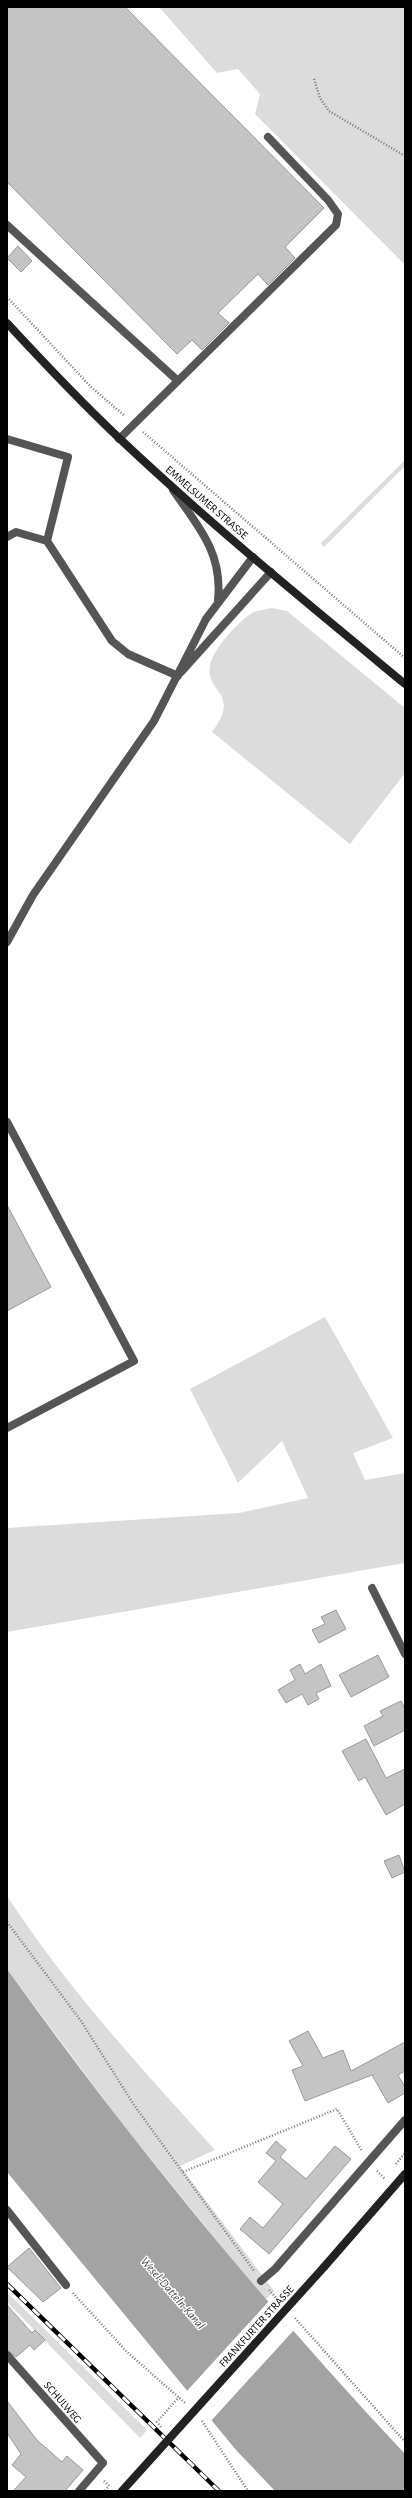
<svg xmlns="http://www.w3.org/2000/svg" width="412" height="2498" viewBox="0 0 412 2498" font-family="'Alegreya Sans',sans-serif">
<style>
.green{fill:#dcdcdc}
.water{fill:#a3a3a3}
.pier{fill:#fff}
.building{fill:#c4c4c4;stroke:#999}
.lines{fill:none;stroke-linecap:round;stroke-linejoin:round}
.path{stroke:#777;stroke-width:2.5;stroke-dasharray:1 2;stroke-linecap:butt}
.lane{stroke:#555;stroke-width:8}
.street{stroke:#555;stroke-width:8}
.secondary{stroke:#222;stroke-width:8}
.rail-casing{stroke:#000;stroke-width:4.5}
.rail{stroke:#fff;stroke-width:3;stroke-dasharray:9;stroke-linecap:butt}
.secondary-bridge{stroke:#222;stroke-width:8}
.labels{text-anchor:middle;stroke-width:3;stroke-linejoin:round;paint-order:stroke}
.street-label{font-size:11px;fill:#000;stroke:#fff}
.water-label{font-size:12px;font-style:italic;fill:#444;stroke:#fff}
</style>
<rect width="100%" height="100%" fill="#fff"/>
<path class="green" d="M 159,7 L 405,7 L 405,265 L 255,114 L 260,94 L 238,69 L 217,73 Z
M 405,460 L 405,466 L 324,547 L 321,543 Z
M 272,608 L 287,611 L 405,708 L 405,773 L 350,844 L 212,732 C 242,692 205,694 210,665 C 213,649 240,619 254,612 C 259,610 267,609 272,608 Z
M 325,1317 L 393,1438 L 353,1453 L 365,1480 L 405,1473 L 405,1563 L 7,1632 L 7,1528 L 239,1513 L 308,1498 L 282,1441 L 238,1483 L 190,1389 Z
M 7,1896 C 67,1988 142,2069 215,2150 L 180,2166 L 274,2291 L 265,2300 L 124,2126 L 7,1969 Z
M 7,2292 L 147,2430 L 140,2438 L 7,2302 Z"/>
<path class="water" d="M 7,1969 C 129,2139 262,2302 405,2454 L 405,2491 L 275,2491 L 236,2450 L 7,2172 Z"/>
<path class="pier" d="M 269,2301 L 294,2330 L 210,2422 L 186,2392 Z"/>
<path class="building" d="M 7,7 L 125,7 L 324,208 L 285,247 L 295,258 L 268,285 L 258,274 L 218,313 L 229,323 L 202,350 L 192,340 L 177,354 L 7,182 Z
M 18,246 L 32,261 L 21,272 L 7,258 Z
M 7,1205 L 51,1287 L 7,1311 Z
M 336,1610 L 346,1629 L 319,1643 L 312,1630 L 325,1624 L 321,1617 Z
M 378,1655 L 389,1677 L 351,1697 L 339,1675 Z
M 300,1664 L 305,1674 L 321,1664 L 331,1686 L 316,1693 L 319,1699 L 308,1705 L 302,1694 L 286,1703 L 278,1690 L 295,1680 L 290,1670 Z
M 401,1701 L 405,1709 L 405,1730 L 374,1746 L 364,1726 L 383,1716 L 380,1711 Z
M 366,1739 L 386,1778 L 405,1769 L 405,1804 L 386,1815 L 365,1777 L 359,1781 L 342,1751 Z
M 399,1855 L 405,1872 L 392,1878 L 384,1861 Z
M 308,2031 L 323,2058 L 343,2050 L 351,2071 L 405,2042 L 405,2071 L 398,2075 L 405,2087 L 405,2093 L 388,2103 L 372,2075 L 305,2101 L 292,2070 L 303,2066 L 289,2041 Z
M 276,2141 L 286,2150 L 280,2157 L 306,2179 L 335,2146 L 351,2159 L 269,2254 L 240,2229 L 250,2217 L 263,2228 L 283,2204 L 258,2182 L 276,2161 L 266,2153 Z
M 29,2248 L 61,2288 L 43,2302 L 7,2267 Z
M 7,2305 L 32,2333 L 35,2330 L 45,2340 L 34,2350 L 30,2345 L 16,2357 L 7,2350 Z
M 7,2401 L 37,2440 L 62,2462 L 67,2456 L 83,2470 L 65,2491 L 13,2491 L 26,2477 L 12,2465 L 21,2454 L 7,2433 Z"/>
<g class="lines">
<path class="path" d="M 314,79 L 320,98 L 329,111 L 405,156
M 7,297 L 91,387 L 125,416
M 143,432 L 405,658
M 7,1922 L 81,2021 L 134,2105 L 254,2271
M 396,2164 L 405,2153
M 377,2171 L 385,2179
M 183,2172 L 337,2109 L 362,2151
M 269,2290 L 278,2300
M 73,2293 L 126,2351 L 185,2403
M 295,2318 L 405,2442
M 202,2421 L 248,2491
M 161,2427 L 157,2422 L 179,2397
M 104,2481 L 109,2486 L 105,2491"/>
<path class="lane" d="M 7,225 L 178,381
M 7,439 L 68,457 L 47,541
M 119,439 L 336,225 L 338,214 L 328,200 L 268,137
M 173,490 C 198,526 223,553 218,600
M 7,537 L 16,532 L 47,541 L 112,641 L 128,654 L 178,676
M 181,672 L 271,572
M 7,942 L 33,895 L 154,721 L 206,619 L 253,557
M 7,1122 L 134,1361 L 7,1428
M 7,2210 L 66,2285"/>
<path class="street" d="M 372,1588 L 405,1654
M 261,2281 L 275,2269 L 405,2120
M 7,2355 L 103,2463 L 79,2491"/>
<path class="secondary" d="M 7,323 C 43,362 80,401 119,438 C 210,524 308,604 405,684
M 324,2267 L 405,2174"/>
<g class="rail-casing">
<path id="rail" d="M 7,2284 L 219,2491"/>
</g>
<use href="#rail" class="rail"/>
<path class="secondary-bridge" d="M 122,2491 L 324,2267"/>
</g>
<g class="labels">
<g class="street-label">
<text transform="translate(207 502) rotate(41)" y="4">EMMELSUMER STRASSE</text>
<text transform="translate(256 2326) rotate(-48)" y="4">FRANKFURTER STRASSE</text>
<text transform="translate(63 2402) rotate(49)" y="4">SCHULWEG</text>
</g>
<g class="water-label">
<text transform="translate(173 2293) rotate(49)" y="4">Wesel-Datteln-Kanal</text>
</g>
</g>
<rect width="412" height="2498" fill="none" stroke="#000000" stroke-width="16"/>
</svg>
